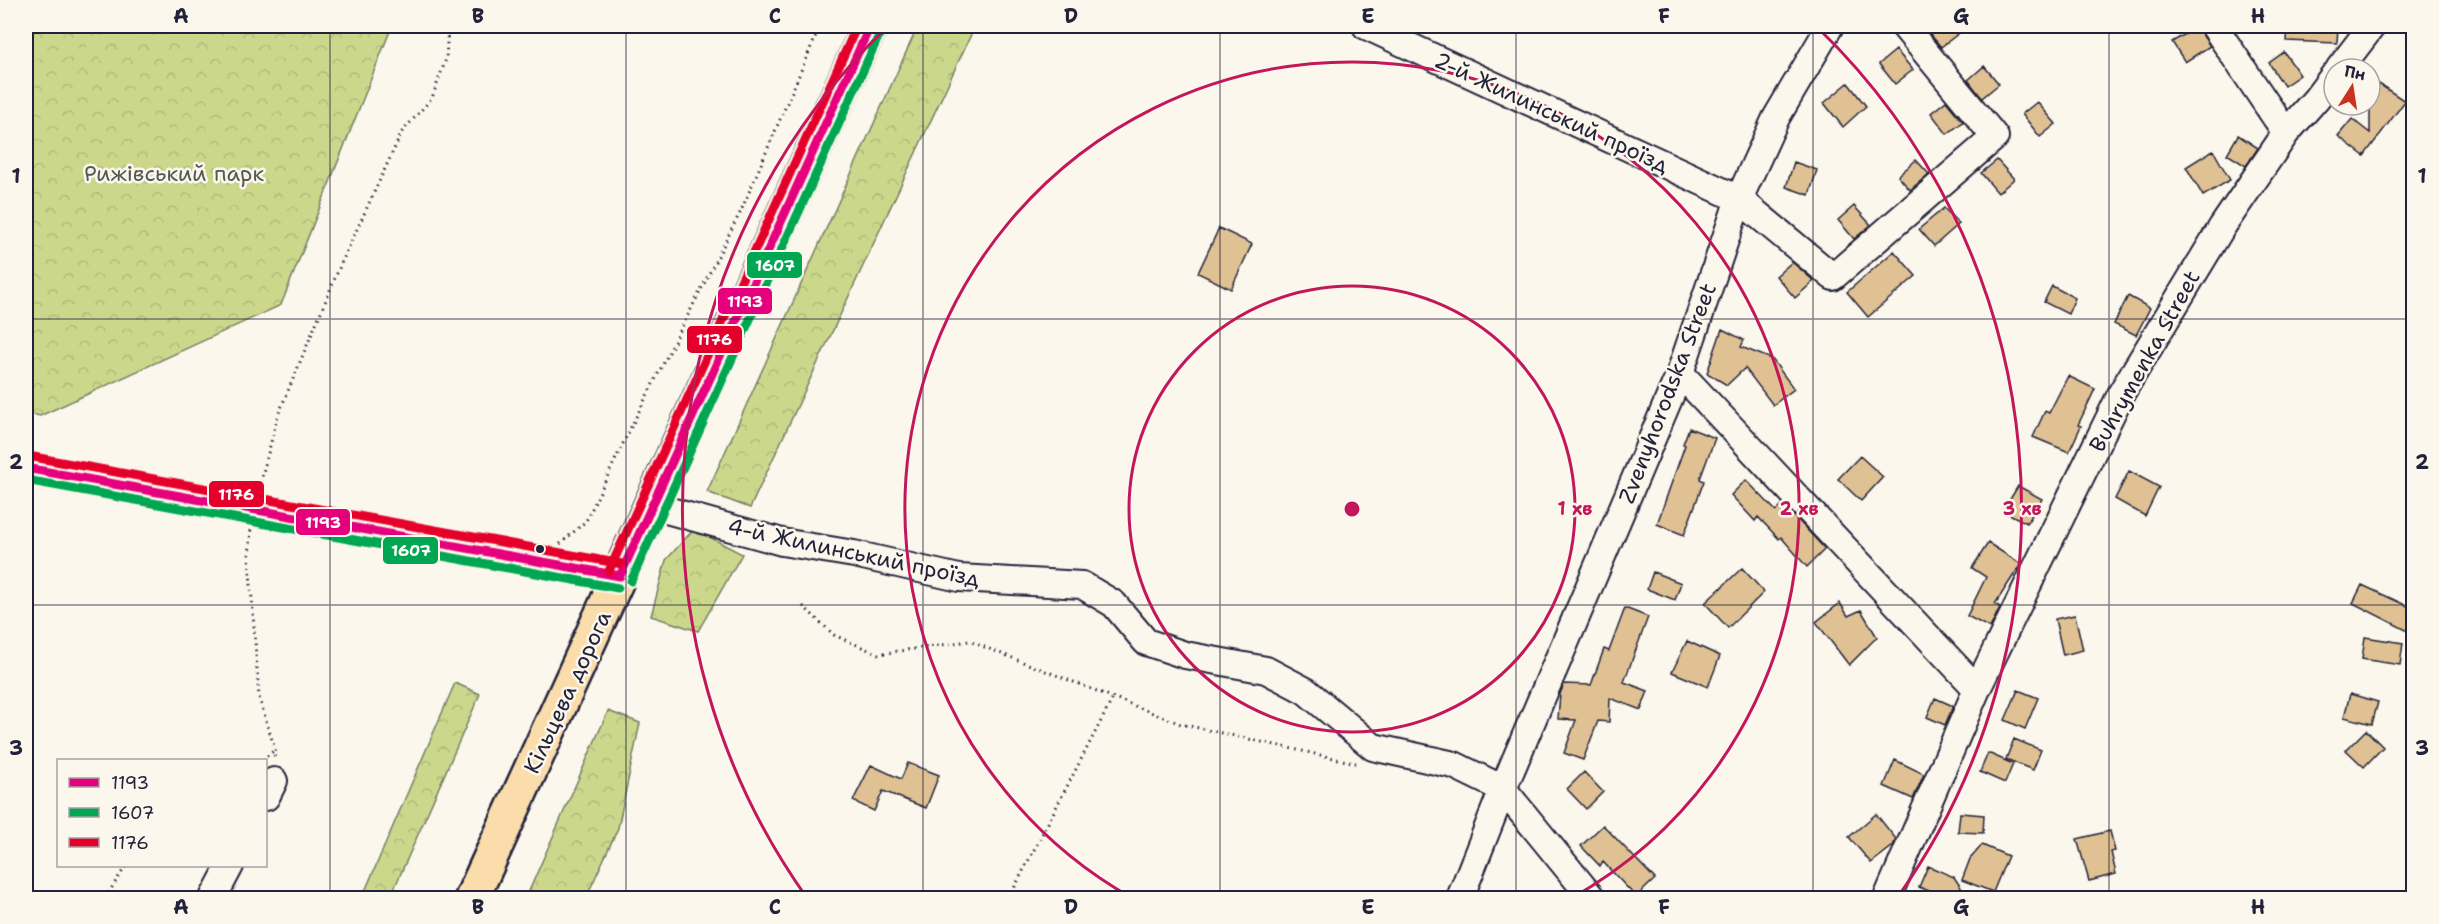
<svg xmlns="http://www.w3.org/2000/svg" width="2439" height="924" viewBox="0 0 2439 924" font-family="'Shantell Sans',sans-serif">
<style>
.forest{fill:url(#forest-crowns);stroke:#767d64;stroke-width:1.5}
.building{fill:#e0c193;stroke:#22223b;stroke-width:1.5}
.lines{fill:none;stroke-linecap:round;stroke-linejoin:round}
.minor-casing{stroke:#22223b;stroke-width:30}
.highway-casing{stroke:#22223b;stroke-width:38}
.path{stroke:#22223b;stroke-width:3;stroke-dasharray:1.5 4.5;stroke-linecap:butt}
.minor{stroke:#fbf7ec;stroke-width:26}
.highway{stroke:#faddab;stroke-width:33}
.bus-1-casing{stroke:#fbf7ec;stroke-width:14}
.bus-2-casing{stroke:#fbf7ec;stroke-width:14}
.bus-3-casing{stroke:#fbf7ec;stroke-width:14}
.bus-1{stroke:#e5007d;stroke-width:9}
.bus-2{stroke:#00a651;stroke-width:9}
.bus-3{stroke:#e4002b;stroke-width:9}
.grid{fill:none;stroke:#22223b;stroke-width:1.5;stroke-opacity:0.55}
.ring{fill:none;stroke:#c2185b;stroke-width:3}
.bus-dot{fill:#22223b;stroke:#fbf7ec;stroke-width:2}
.labels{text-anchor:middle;stroke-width:5;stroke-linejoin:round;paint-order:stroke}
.street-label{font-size:22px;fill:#22223b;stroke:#fbf7ec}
.park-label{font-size:22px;fill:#555953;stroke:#fbf7ec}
.centre{fill:#c2185b;stroke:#fbf7ec;stroke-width:3}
.ring-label{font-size:18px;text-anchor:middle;font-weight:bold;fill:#c2185b;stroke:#fbf7ec;stroke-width:5;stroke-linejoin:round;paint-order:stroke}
.line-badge{stroke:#fbf7ec;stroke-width:2}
.badge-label{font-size:16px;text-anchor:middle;font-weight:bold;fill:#fff}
.neatline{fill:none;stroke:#22223b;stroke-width:2}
.grid-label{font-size:20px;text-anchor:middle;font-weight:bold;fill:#22223b}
</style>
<defs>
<pattern id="forest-crowns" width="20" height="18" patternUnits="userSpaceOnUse" patternTransform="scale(1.5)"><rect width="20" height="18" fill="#cbd88c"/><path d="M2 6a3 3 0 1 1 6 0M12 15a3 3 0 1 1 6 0" fill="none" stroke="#aeb97a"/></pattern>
</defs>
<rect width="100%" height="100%" fill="#fbf7ec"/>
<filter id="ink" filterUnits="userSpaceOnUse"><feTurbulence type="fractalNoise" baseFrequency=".0167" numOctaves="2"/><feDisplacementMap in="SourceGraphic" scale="12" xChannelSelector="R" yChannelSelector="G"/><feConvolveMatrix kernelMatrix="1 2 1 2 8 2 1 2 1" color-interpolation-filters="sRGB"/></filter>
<g filter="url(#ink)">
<path class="forest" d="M 26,26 L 392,26 L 281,305 L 40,416 L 26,413 Z
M 918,26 L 975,26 L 750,508 L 707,492 Z
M 694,529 L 742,554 L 698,631 L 651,616 L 666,560 Z
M 455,683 L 480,694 L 390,898 L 362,898 Z
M 608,711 L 640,723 L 618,828 L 586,898 L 526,898 Z"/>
<path class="building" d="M 1923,26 L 1968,26 L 1941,47 Z
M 2288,26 L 2338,26 L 2337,43 L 2287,41 Z
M 2197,27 L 2210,46 L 2185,62 L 2172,42 Z
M 1896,50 L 1913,70 L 1895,84 L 1879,64 Z
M 2284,52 L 2300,75 L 2284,86 L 2269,63 Z
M 1984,66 L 1999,84 L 1982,98 L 1968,80 Z
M 1848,83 L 1866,106 L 1843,127 L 1824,103 Z
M 2379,84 L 2405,101 L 2364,156 L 2338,136 L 2352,119 L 2370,133 L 2370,97 Z
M 1946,101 L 1963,122 L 1947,134 L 1931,113 Z
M 2037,102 L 2056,124 L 2040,137 L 2022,114 Z
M 2238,135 L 2258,148 L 2246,166 L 2227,154 Z
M 2213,150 L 2230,180 L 2203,196 L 2186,167 Z
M 1916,160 L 1929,174 L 1910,190 L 1898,176 Z
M 1997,160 L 2014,179 L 1998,193 L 1981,173 Z
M 1794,162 L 1817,170 L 1809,195 L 1786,187 Z
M 1854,206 L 1871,225 L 1854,239 L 1838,220 Z
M 1944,208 L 1959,224 L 1934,246 L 1919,229 Z
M 1219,228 L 1252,244 L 1231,289 L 1198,273 Z
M 1894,251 L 1916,276 L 1868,317 L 1847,292 Z
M 1792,262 L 1814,281 L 1795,298 L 1776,276 Z
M 2052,286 L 2075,298 L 2068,314 L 2044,302 Z
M 2128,296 L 2150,308 L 2136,335 L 2114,324 Z
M 1722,329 L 1744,340 L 1741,347 L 1772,359 L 1794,389 L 1773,405 L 1745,368 L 1727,385 L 1707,373 Z
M 2068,376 L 2095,389 L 2078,425 L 2081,426 L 2069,452 L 2033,437 L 2045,411 L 2049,413 Z
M 1689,428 L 1715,438 L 1700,479 L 1704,481 L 1684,535 L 1657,524 L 1685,445 L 1683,444 Z
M 1860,456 L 1883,477 L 1861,501 L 1838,479 Z
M 2129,471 L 2159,487 L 2145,516 L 2115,499 Z
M 1746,480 L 1776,511 L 1783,504 L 1825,549 L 1807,567 L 1781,537 L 1779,539 L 1758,517 L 1755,521 L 1731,495 Z
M 2018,486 L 2042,499 L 2027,523 L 2003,511 Z
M 1988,543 L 2021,564 L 1995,604 L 2000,607 L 1990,628 L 1967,616 L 1986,577 L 1972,568 Z
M 1742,568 L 1764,592 L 1728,628 L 1705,603 Z
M 1653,572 L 1681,583 L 1675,600 L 1647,589 Z
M 2362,585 L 2414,609 L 2414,634 L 2353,603 Z
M 1840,603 L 1848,616 L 1861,610 L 1877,637 L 1849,665 L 1816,622 Z
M 1625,608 L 1648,617 L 1624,682 L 1648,691 L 1641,710 L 1610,698 L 1609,722 L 1598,721 L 1583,760 L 1564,753 L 1576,720 L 1558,719 L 1560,694 L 1564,684 L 1591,685 L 1604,649 L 1609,651 Z
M 2075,615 L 2083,650 L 2063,655 L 2055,619 Z
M 2365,637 L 2403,643 L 2400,665 L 2362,659 Z
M 1687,641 L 1720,656 L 1708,687 L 1672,672 Z
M 2018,690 L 2038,698 L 2025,729 L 2005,720 Z
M 2350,694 L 2378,702 L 2372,724 L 2344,717 Z
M 1935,698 L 1953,706 L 1945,725 L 1927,717 Z
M 2366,730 L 2383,747 L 2364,767 L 2346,750 Z
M 2014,739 L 2041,750 L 2033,770 L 2006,759 Z
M 1988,753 L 2013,764 L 2005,783 L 1980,772 Z
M 1895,760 L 1924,774 L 1913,799 L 1884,786 Z
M 908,763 L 939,775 L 926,808 L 883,791 L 874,811 L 853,801 L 871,765 L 901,779 Z
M 1584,772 L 1603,792 L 1586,809 L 1567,789 Z
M 1960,813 L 1984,815 L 1983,833 L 1958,832 Z
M 1876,814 L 1896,839 L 1893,846 L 1871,863 L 1849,837 Z
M 1603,825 L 1655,879 L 1636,897 L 1603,862 L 1600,866 L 1581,846 Z
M 2110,831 L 2115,851 L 2111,852 L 2116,874 L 2089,881 L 2077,839 Z
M 1982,845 L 2008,856 L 1993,892 L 1962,880 L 1970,859 Z
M 1928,866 L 1954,877 L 1968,898 L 1947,898 L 1919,887 Z"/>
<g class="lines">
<g class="minor-casing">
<path id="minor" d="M 1366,26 L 1739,199 L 1833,277 L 1995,137 L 1904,26
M 2214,26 L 2286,133
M 2339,69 L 2372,26
M 1680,373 L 1977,689
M 26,468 L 620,576
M 652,506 L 782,542 L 854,554 L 959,578 L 1082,585 L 1114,604 L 1146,642 L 1185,655 L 1266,670 L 1306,691 L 1373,747 L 1454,765 L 1503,789 L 1592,898
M 266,797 L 274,781
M 213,898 L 230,866
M 1460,898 L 1503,789 L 1680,373 L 1739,199 L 1776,118 L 1830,26
M 1887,898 L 1977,689 L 2122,392 L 2222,227 L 2286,133 L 2316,99 L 2334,75"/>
</g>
<g class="highway-casing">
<path id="highway" d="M 472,898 L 870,26"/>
</g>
<path class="path" d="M 259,488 L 278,415 L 340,266 L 402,132 L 432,98 L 446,59 L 448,26
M 251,530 L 249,557 L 259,697 L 275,750 L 274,761
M 560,544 L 586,521 L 631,427 L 741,211 L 820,26
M 803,606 L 834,635 L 878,654 L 969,641 L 1181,724 L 1356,763
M 262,760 L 275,750
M 105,898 L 126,866
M 1009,898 L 1113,698"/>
<use href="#minor" class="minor"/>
<use href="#highway" class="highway"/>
<g class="bus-1-casing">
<path id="bus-1" d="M 26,468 L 620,576
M 620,576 L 870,26"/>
</g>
<g class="bus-2-casing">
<path id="bus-2" d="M 26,480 L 618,588
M 631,581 L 881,31"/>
</g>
<g class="bus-3-casing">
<path id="bus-3" d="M 28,456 L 622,564
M 609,571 L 857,26"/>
</g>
<use href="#bus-1" class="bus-1"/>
<use href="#bus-2" class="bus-2"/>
<use href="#bus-3" class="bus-3"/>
</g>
</g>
<path class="grid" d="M 330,26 L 330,898M 626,26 L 626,898M 923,26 L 923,898M 1220,26 L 1220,898M 1516,26 L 1516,898M 1813,26 L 1813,898M 2109,26 L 2109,898M 26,319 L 2414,319M 26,605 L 2414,605"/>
<g class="ring">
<circle cx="1352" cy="509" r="223"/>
<path d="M1132 898A447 447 0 1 1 1572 898"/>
<path d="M807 898A670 670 0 0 1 887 27M1817 27A670 670 0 0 1 1897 898"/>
</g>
<circle class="bus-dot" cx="540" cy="549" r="5"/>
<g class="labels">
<g class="street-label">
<text transform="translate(1552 112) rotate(25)" y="8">2-й Жилинський проїзд</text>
<text transform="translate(2144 361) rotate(-61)" y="8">Buhrymenka Street</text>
<text transform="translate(1667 393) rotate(-69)" y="8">Zvenyhorodska Street</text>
<text transform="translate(854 552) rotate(12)" y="8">4-й Жилинський проїзд</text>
<text transform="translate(567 692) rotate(-65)" y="8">Кільцева дорога</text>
</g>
<g class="park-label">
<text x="174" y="181">Рижівський парк</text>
</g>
</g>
<circle cx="1352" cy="509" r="9" class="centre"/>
<g class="ring-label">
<text x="1575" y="515">1 хв</text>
<text x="1799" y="515">2 хв</text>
<text x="2022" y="515">3 хв</text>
</g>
<g class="line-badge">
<rect x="746" y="251" width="57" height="28" rx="6" fill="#00a651"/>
<rect x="717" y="287" width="56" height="28" rx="6" fill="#e5007d"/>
<rect x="686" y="325" width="57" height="29" rx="6" fill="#e4002b"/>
<rect x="208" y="480" width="57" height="28" rx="6" fill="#e4002b"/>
<rect x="295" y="508" width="56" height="28" rx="6" fill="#e5007d"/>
<rect x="382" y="536" width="57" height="29" rx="6" fill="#00a651"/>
</g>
<g class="badge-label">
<text x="775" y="271">1607</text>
<text x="745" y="307">1193</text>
<text x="714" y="345">1176</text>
<text x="236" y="500">1176</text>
<text x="323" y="528">1193</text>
<text x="411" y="556">1607</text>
</g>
<rect width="2439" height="924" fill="none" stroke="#fbf7ec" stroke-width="66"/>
<rect x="57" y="759" width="210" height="108" fill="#fbf7ec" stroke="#a4a2a5" stroke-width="1.5"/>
<rect x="69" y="778" width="30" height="9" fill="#e5007d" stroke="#a4a2a5" stroke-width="1.5"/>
<text x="111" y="789" font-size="18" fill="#22223b">1193</text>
<rect x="69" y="808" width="30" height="9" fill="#00a651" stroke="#a4a2a5" stroke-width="1.5"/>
<text x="111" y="819" font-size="18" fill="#22223b">1607</text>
<rect x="69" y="838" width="30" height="9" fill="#e4002b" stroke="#a4a2a5" stroke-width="1.5"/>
<text x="111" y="849" font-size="18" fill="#22223b">1176</text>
<g transform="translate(2352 87) rotate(12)"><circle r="28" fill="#fbf7ec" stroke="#a4a2a5" stroke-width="1.5"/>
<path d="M0-4.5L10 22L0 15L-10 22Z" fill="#c8321e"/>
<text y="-9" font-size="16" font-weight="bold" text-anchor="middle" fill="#22223b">Пн</text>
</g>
<rect x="33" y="33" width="2373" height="858" class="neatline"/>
<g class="grid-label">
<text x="181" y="23">A</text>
<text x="478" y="23">B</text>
<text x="775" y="23">C</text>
<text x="1071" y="23">D</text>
<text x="1368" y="23">E</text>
<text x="1664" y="23">F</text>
<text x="1961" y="23">G</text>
<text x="2258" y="23">H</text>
<text x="16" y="183">1</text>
<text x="2422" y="183">1</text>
<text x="16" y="469">2</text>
<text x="2422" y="469">2</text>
<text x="16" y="755">3</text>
<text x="2422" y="755">3</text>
<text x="181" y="914">A</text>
<text x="478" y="914">B</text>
<text x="775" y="914">C</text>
<text x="1071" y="914">D</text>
<text x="1368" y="914">E</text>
<text x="1664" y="914">F</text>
<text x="1961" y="914">G</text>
<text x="2258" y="914">H</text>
</g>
</svg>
